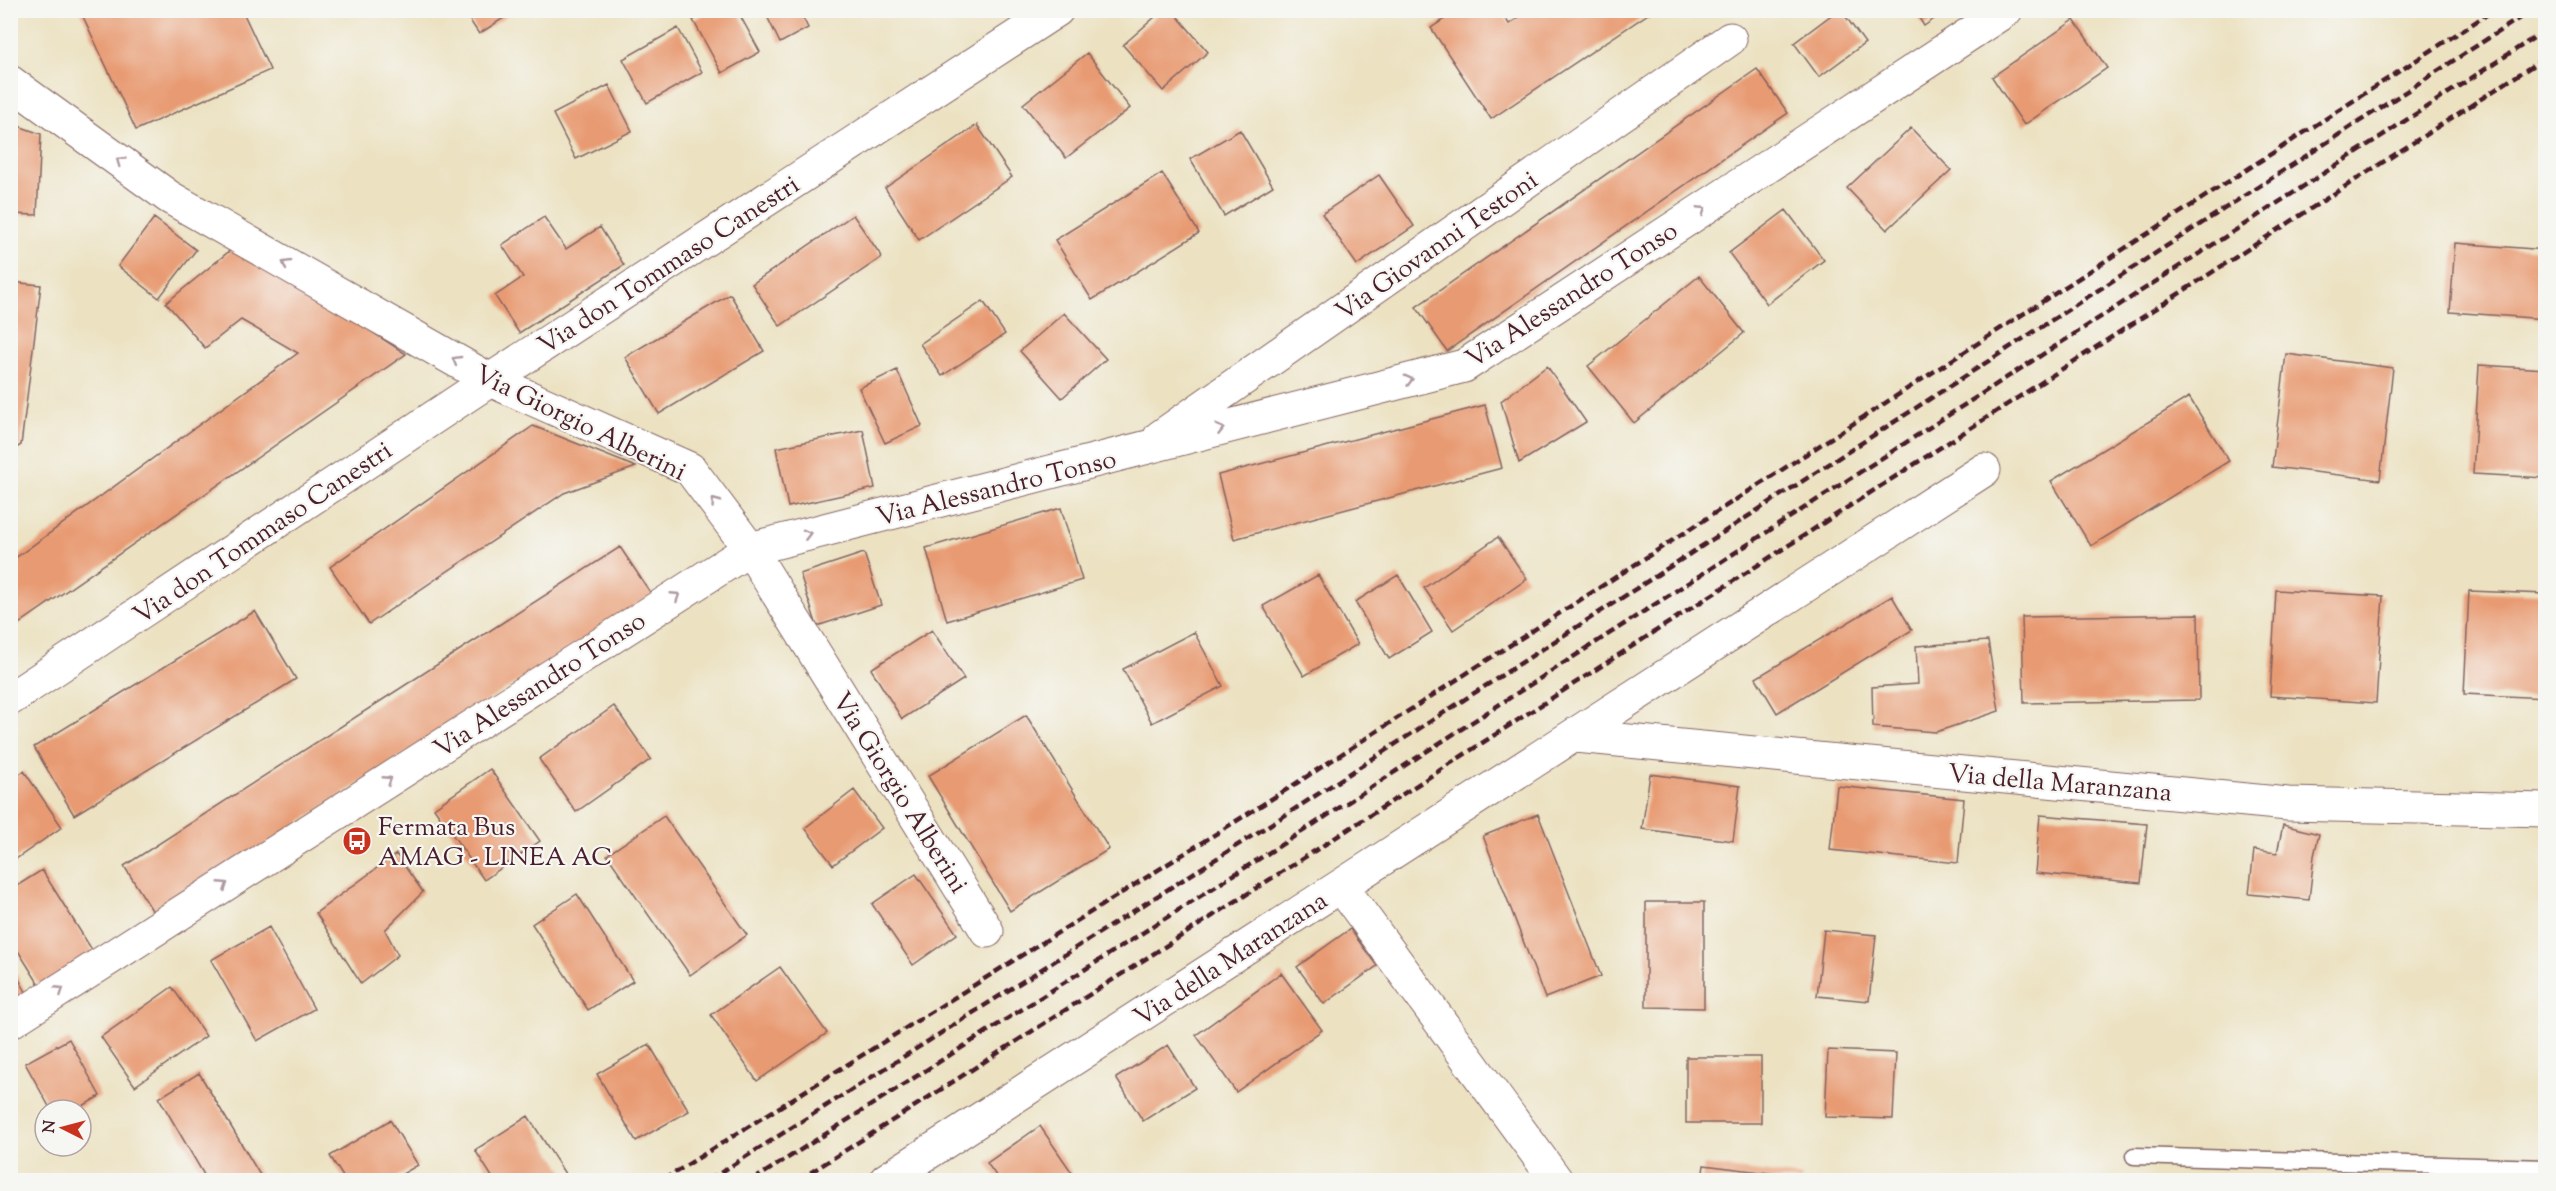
<svg xmlns="http://www.w3.org/2000/svg" width="2556" height="1191" viewBox="0 0 2556 1191" font-family="'Sorts Mill Goudy',serif">
<style>
.building{fill:#e89b73}
.lines{fill:none;stroke-linecap:round;stroke-linejoin:round}
.lane-casing{stroke:#836360;stroke-width:19}
.street-casing{stroke:#836360;stroke-width:35}
.lane{stroke:#fff;stroke-width:16}
.street{stroke:#fff;stroke-width:33}
.rail{stroke:#4a1f2b;stroke-width:4.5;stroke-dasharray:9 4.5;stroke-linecap:butt}
.oneway{stroke:#ae9aa0}
.labels{text-anchor:middle;stroke-width:4.5;stroke-linejoin:round;paint-order:stroke}
.street-label{font-size:26px;fill:#4a1f2b;stroke:#f6f6f2}
.poi-label{font-size:26px;fill:#4a1f2b;stroke:#f6f6f2;text-anchor:start}
</style>
<rect width="100%" height="100%" fill="#f6f6f2"/>
<filter id="ink" filterUnits="userSpaceOnUse"><feTurbulence type="fractalNoise" baseFrequency=".0167" numOctaves="2"/><feDisplacementMap in="SourceGraphic" scale="12" xChannelSelector="R" yChannelSelector="G"/><feConvolveMatrix kernelMatrix="1 2 1 2 8 2 1 2 1" color-interpolation-filters="sRGB"/></filter>
<filter id="wash" filterUnits="userSpaceOnUse"><feTurbulence type="fractalNoise" baseFrequency=".008" numOctaves="4" result="noise"/><feDisplacementMap in="SourceGraphic" scale="24" xChannelSelector="R" yChannelSelector="G"/><feGaussianBlur stdDeviation="1.35" result="paint"/><feColorMatrix in="noise" values="0 0 0 0 0 0 0 0 0 0 0 0 0 0 0 0 0 1.4 0 .05"/><feComposite in="paint" operator="in"/></filter>
<g filter="url(#wash)">
<rect width="100%" height="100%" fill="#ece2c2"/>
<g id="blocks">
<path class="building" d="M 80,10 L 242,10 L 270,70 L 136,130 Z
M 463,10 L 516,10 L 479,34 Z
M 711,10 L 737,10 L 760,52 L 722,73 L 693,20 Z
M 764,10 L 799,10 L 808,28 L 780,43 Z
M 1163,10 L 1172,10 L 1208,52 L 1163,91 L 1123,45 Z
M 1458,10 L 1500,10 L 1509,24 L 1530,10 L 1654,10 L 1491,119 L 1431,28 Z
M 1838,10 L 1841,10 L 1865,43 L 1819,77 L 1794,43 Z
M 1914,10 L 1947,10 L 1924,26 Z
M 2074,20 L 2107,68 L 2024,125 L 1992,77 Z
M 678,28 L 702,72 L 647,103 L 623,59 Z
M 1087,53 L 1130,108 L 1066,158 L 1023,104 Z
M 1757,69 L 1788,113 L 1447,351 L 1416,307 Z
M 609,85 L 632,131 L 576,159 L 553,114 Z
M 10,123 L 41,134 L 37,215 L 10,214 Z
M 977,125 L 1012,177 L 919,240 L 885,188 Z
M 1911,128 L 1951,170 L 1887,230 L 1847,188 Z
M 1240,130 L 1273,186 L 1224,216 L 1190,159 Z
M 1162,173 L 1199,233 L 1092,300 L 1055,240 Z
M 1379,175 L 1414,226 L 1357,265 L 1322,214 Z
M 1786,210 L 1824,260 L 1767,304 L 1729,253 Z
M 853,215 L 882,257 L 780,326 L 752,284 Z
M 544,217 L 566,249 L 600,227 L 624,265 L 519,333 L 495,296 L 523,277 L 502,245 Z
M 154,218 L 196,250 L 159,298 L 118,266 Z
M 2455,243 L 2546,250 L 2546,319 L 2450,312 Z
M 238,244 L 406,354 L 10,630 L 10,562 L 298,353 L 241,320 L 205,348 L 166,303 Z
M 1699,276 L 1744,333 L 1634,423 L 1588,366 Z
M 10,282 L 41,285 L 21,445 L 10,452 Z
M 730,294 L 764,351 L 659,414 L 625,357 Z
M 983,301 L 1005,334 L 942,376 L 920,344 Z
M 1064,313 L 1106,359 L 1062,398 L 1020,351 Z
M 2286,354 L 2393,368 L 2380,480 L 2272,467 Z
M 2479,365 L 2546,369 L 2546,478 L 2473,474 Z
M 1547,366 L 1586,422 L 1519,463 L 1501,401 Z
M 897,370 L 922,426 L 885,443 L 859,388 Z
M 2189,397 L 2229,461 L 2091,546 L 2051,481 Z
M 1485,405 L 1502,468 L 1234,539 L 1218,475 Z
M 533,426 L 636,467 L 564,493 L 369,624 L 330,567 Z
M 863,430 L 875,488 L 788,507 L 776,448 Z
M 1061,508 L 1082,580 L 947,621 L 926,548 Z
M 1498,537 L 1527,579 L 1453,630 L 1424,588 Z
M 620,547 L 652,595 L 155,915 L 124,866 Z
M 864,553 L 881,605 L 817,626 L 800,574 Z
M 1318,575 L 1358,644 L 1304,676 L 1263,606 Z
M 1398,575 L 1432,632 L 1389,659 L 1355,602 Z
M 2276,590 L 2383,596 L 2376,703 L 2270,696 Z
M 2469,591 L 2546,594 L 2546,698 L 2464,694 Z
M 1892,596 L 1912,630 L 1777,713 L 1756,678 Z
M 255,611 L 296,679 L 74,815 L 34,747 Z
M 2198,614 L 2199,700 L 2024,703 L 2022,617 Z
M 932,630 L 964,679 L 902,719 L 871,669 Z
M 1194,632 L 1223,686 L 1152,723 L 1123,669 Z
M 1988,641 L 1999,711 L 1936,732 L 1873,727 L 1872,687 L 1918,684 L 1916,646 Z
M 614,706 L 651,759 L 576,812 L 539,759 Z
M 1026,715 L 1109,849 L 1010,911 L 928,776 Z
M 490,769 L 540,841 L 484,880 L 434,808 Z
M 24,771 L 62,827 L 10,863 L 10,780 Z
M 1650,774 L 1740,786 L 1733,841 L 1642,829 Z
M 1837,786 L 1964,799 L 1958,863 L 1830,850 Z
M 854,790 L 882,828 L 833,865 L 805,828 Z
M 1538,814 L 1601,976 L 1545,998 L 1483,836 Z
M 2040,815 L 2147,824 L 2141,883 L 2035,873 Z
M 664,816 L 747,935 L 690,975 L 607,855 Z
M 2283,825 L 2319,834 L 2314,856 L 2309,900 L 2249,894 L 2254,850 L 2277,853 Z
M 396,854 L 423,892 L 385,930 L 398,955 L 361,984 L 316,913 Z
M 42,870 L 94,953 L 40,986 L 10,938 L 10,890 Z
M 916,874 L 957,934 L 913,965 L 872,904 Z
M 577,894 L 633,981 L 588,1010 L 532,924 Z
M 1646,902 L 1704,902 L 1704,1008 L 1646,1007 Z
M 269,927 L 314,1009 L 257,1041 L 211,960 Z
M 1350,929 L 1377,966 L 1324,1004 L 1297,967 Z
M 1824,930 L 1876,935 L 1869,1001 L 1817,996 Z
M 10,963 L 30,999 L 10,1011 Z
M 780,967 L 827,1033 L 757,1081 L 711,1015 Z
M 1281,973 L 1322,1030 L 1236,1092 L 1196,1035 Z
M 172,987 L 206,1036 L 135,1086 L 101,1037 Z
M 69,1039 L 100,1096 L 76,1110 L 51,1110 L 25,1063 Z
M 649,1044 L 689,1111 L 636,1141 L 597,1074 Z
M 1168,1045 L 1195,1088 L 1143,1121 L 1116,1078 Z
M 1828,1050 L 1896,1053 L 1893,1119 L 1825,1117 Z
M 1686,1057 L 1761,1057 L 1761,1123 L 1686,1123 Z
M 199,1073 L 263,1180 L 207,1180 L 159,1098 Z
M 528,1116 L 569,1180 L 494,1180 L 475,1150 Z
M 390,1120 L 418,1165 L 392,1180 L 345,1180 L 330,1156 Z
M 1040,1126 L 1077,1180 L 999,1180 L 987,1163 Z
M 1704,1165 L 1802,1177 L 1801,1180 L 1702,1180 Z"/>
</g>
</g>
<g filter="url(#ink)">
<use href="#blocks" fill-opacity="0" stroke="#836360" stroke-width="1.5"/>
<g class="lines">
<g class="lane-casing">
<path id="lane" d="M 2134,1156 L 2546,1168"/>
</g>
<g class="street-casing">
<path id="street" d="M 10,82 L 169,197 L 490,380 L 690,469 L 750,549 L 987,931
M 1160,437 L 1730,39
M 10,699 L 490,380 L 1057,10
M 1576,736 L 2288,804 L 2546,810
M 1341,886 L 1556,1180
M 10,1022 L 750,549 L 1464,366 L 2006,10
M 886,1180 L 1984,470"/>
</g>
<use href="#lane" class="lane"/>
<use href="#street" class="street"/>
<path class="rail" d="M 663,1180 L 1289,788 L 2494,10
M 709,1180 L 1301,805 L 2532,10
M 753,1180 L 1314,824 L 2546,30
M 799,1180 L 1327,843 L 2546,57"/>
</g>
<defs><path id="oneway-chevron" d="M-2-3.5L2.5 0L-2 3.5" fill="none" stroke-width="1.6" stroke-linecap="round" stroke-linejoin="round" transform="scale(1.5)"/></defs>
<g class="oneway">
<use href="#oneway-chevron" transform="translate(120 161) rotate(-144)"/>
<use href="#oneway-chevron" transform="translate(1702 210) rotate(-33)"/>
<use href="#oneway-chevron" transform="translate(286 264) rotate(-150)"/>
<use href="#oneway-chevron" transform="translate(456 360) rotate(-150)"/>
<use href="#oneway-chevron" transform="translate(1409 380) rotate(-15)"/>
<use href="#oneway-chevron" transform="translate(1220 429) rotate(-15)"/>
<use href="#oneway-chevron" transform="translate(715 502) rotate(-127)"/>
<use href="#oneway-chevron" transform="translate(807 534) rotate(-14)"/>
<use href="#oneway-chevron" transform="translate(676 596) rotate(-33)"/>
<use href="#oneway-chevron" transform="translate(388 780) rotate(-33)"/>
<use href="#oneway-chevron" transform="translate(224 885) rotate(-33)"/>
<use href="#oneway-chevron" transform="translate(60 990) rotate(-33)"/>
</g>
</g>
<defs>
<g id="bus-disc" transform="scale(1.5)"><circle r="9.5" fill="#c8321e" stroke="#f6f6f2"/><path d="M-5-6H5V4H4V6H2V4H-2V6H-4V4H-5ZM-3.5-4V0h7V-4ZM-3.5 1.2v1.5H-2V1.2ZM2 1.2v1.5H3.5V1.2Z" fill="#fff"/></g>
</defs>
<g fill-rule="evenodd">
<use href="#bus-disc" x="357" y="841"/>
</g>
<g class="labels">
<g class="street-label">
<text transform="translate(1436 245) rotate(-35)" y="9">Via Giovanni Testoni</text>
<text transform="translate(668 264) rotate(-33)" y="9">Via don Tommaso Canestri</text>
<text transform="translate(1571 294) rotate(-33)" y="9">Via Alessandro Tonso</text>
<text transform="translate(581 422) rotate(26)" y="9">Via Giorgio Alberini</text>
<text transform="translate(996 487) rotate(-14)" y="9">Via Alessandro Tonso</text>
<text transform="translate(262 532) rotate(-34)" y="9">Via don Tommaso Canestri</text>
<text transform="translate(539 684) rotate(-33)" y="9">Via Alessandro Tonso</text>
<text transform="translate(2060 782) rotate(5)" y="9">Via della Maranzana</text>
<text transform="translate(901 792) rotate(58)" y="9">Via Giorgio Alberini</text>
<text transform="translate(1230 958) rotate(-33)" y="9">Via della Maranzana</text>
</g>
<g class="poi-label">
<text x="378" y="835">Fermata Bus<tspan x="378" dy="30">AMAG - LINEA AC</tspan></text>
</g>
</g>
<rect width="2556" height="1191" fill="none" stroke="#f6f6f2" stroke-width="36"/>
<g transform="translate(63 1128) rotate(276)"><circle r="28" fill="#f6f6f2" stroke="#b1a0a2" stroke-width="1.5"/>
<path d="M0-4.5L10 22L0 15L-10 22Z" fill="#c8321e"/>
<text y="-9" font-size="16" font-weight="bold" text-anchor="middle" fill="#4a1f2b">N</text>
</g>
</svg>
